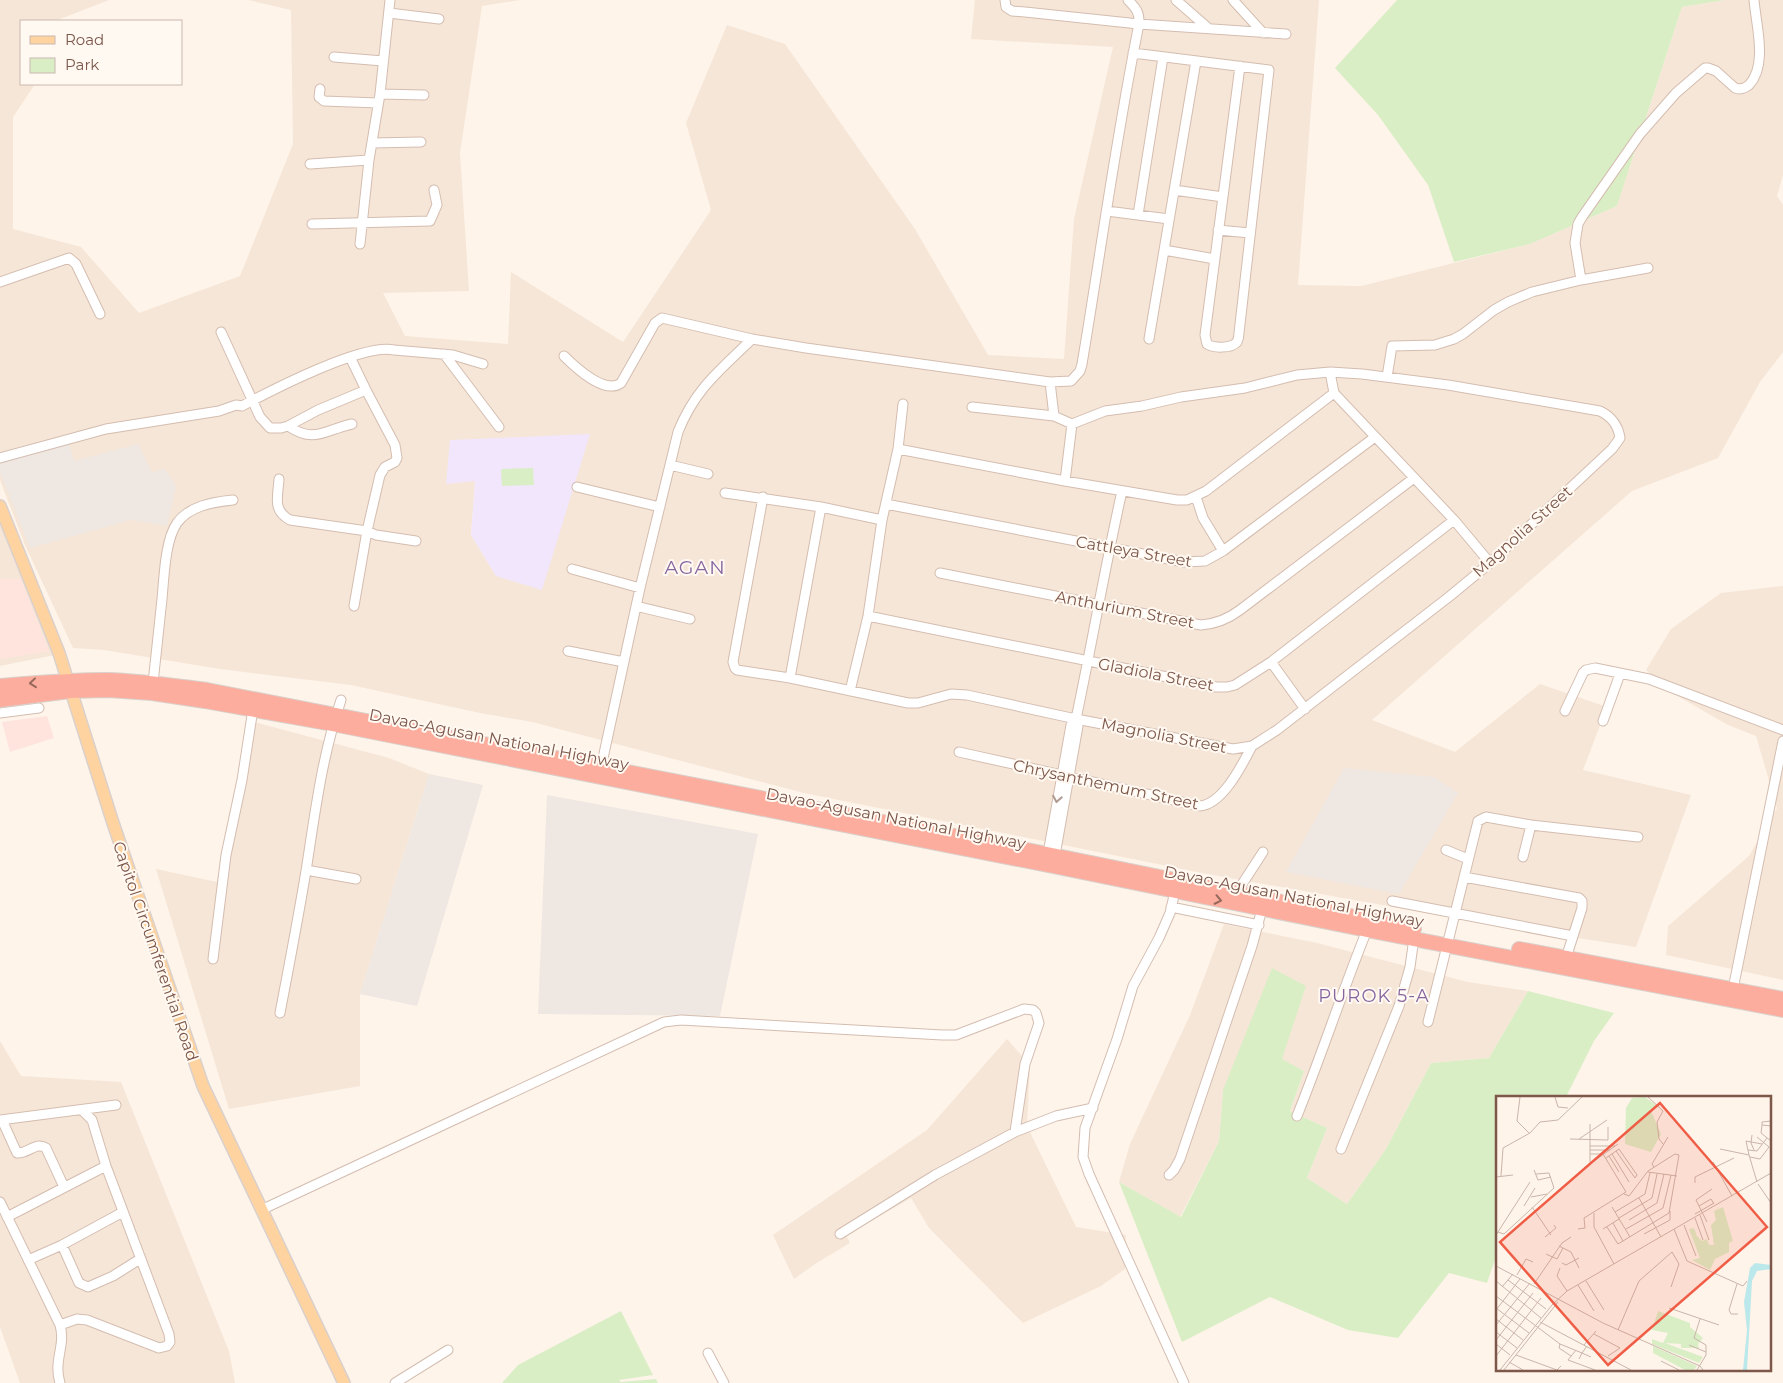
<svg xmlns="http://www.w3.org/2000/svg" width="1783" height="1383" viewBox="0 0 1783 1383" font-family="Montserrat,sans-serif">
<style>
.residential{fill:#f6e6d7;fill-rule:evenodd}
.commercial{fill:#ffe4dd}
.industrial{fill:#efe7e2}
.education{fill:#f1e6fb}
.green{fill:#daeec6}
.lines{fill:none;stroke-linecap:round;stroke-linejoin:round}
.minor-casing{stroke:#d4bdb0;stroke-width:11}
.major-casing{stroke:#dad0cc;stroke-width:14}
.highway-casing{stroke:#dad0cc;stroke-width:16}
.minor{stroke:#fff;stroke-width:9}
.major{stroke:#ffd3a0;stroke-width:11}
.highway{stroke:#fcad9d;stroke-width:14}
.oneway{stroke:#96685b}
.oneway2{stroke:#b09a92}
.labels{text-anchor:middle;stroke-width:4;stroke-linejoin:round;paint-order:stroke}
.street-label{font-size:16px;fill:#7c574a;stroke:#fff9f2}
.neighbourhood-label{font-size:18px;letter-spacing:1px;fill:#87669f;stroke:#fff9f2}
.quarter-label{font-size:19px;letter-spacing:1px;fill:#87669f;stroke:#fff9f2}
.inset-road{fill:none;stroke:#cab5aa;stroke-width:1}
.view{fill:#f05d46;fill-opacity:0.15;stroke:#f05d46;stroke-width:2.5}
.inset-edge{fill:none;stroke:#7c574a;stroke-width:2.5}
</style>
<rect width="100%" height="100%" fill="#fef4ea"/>
<path class="residential" d="M 0,0 L 109,0 L 55,21 L 21,21 L 21,84 L 35,84 L 13,117 L 13,229 L 81,247 L 139,313 L 240,276 L 293,144 L 291,10 L 248,0 L 520,0 L 482,6 L 460,153 L 469,291 L 383,293 L 405,336 L 508,344 L 511,272 L 623,342 L 711,210 L 686,123 L 727,25 L 785,44 L 915,229 L 988,355 L 1064,359 L 1074,219 L 1113,47 L 971,39 L 975,0 L 1319,0 L 1298,285 L 1361,286 L 1530,244 L 1617,206 L 1682,7 L 1725,0 L 1783,0 L 1783,175 L 1777,196 L 1783,205 L 1783,352 L 1760,382 L 1718,458 L 1632,491 L 1372,720 L 1455,752 L 1540,684 L 1607,707 L 1583,770 L 1691,795 L 1636,947 L 1506,927 L 1202,873 L 804,793 L 532,722 L 480,713 L 351,685 L 220,669 L 104,650 L 73,648 L 25,545 L 0,480 ZM 475,481 L 496,576 L 471,535 Z
M 0,512 L 55,655 L 0,666 Z
M 1783,586 L 1783,980 L 1666,955 L 1668,926 L 1749,856 L 1777,808 L 1756,736 L 1728,725 L 1667,690 L 1646,670 L 1671,629 L 1721,593 Z
M 250,721 L 389,758 L 429,774 L 360,994 L 360,1086 L 229,1109 L 156,869 L 217,882 Z
M 1224,924 L 1317,943 L 1468,982 L 1528,991 L 1489,1058 L 1431,1063 L 1386,1149 L 1347,1204 L 1307,1178 L 1327,1128 L 1290,1111 L 1304,1071 L 1281,1059 L 1306,986 L 1223,1090 L 1219,1141 L 1180,1217 L 1119,1182 L 1130,1144 L 1190,1015 Z
M 1007,1039 L 1030,1065 L 1027,1126 L 1076,1227 L 1126,1235 L 1125,1269 L 1101,1286 L 1023,1323 L 929,1228 L 911,1198 L 846,1235 L 850,1243 L 815,1264 L 794,1279 L 773,1235 L 927,1130 Z
M 0,1041 L 21,1076 L 121,1082 L 229,1351 L 235,1383 L 20,1383 L 0,1327 Z"/>
<path class="commercial" d="M 0,579 L 21,579 L 49,651 L 0,659 Z
M 47,716 L 54,738 L 10,752 L 2,722 Z"/>
<path class="industrial" d="M 69,442 L 74,461 L 138,444 L 152,472 L 165,469 L 176,486 L 167,526 L 131,520 L 30,548 L 0,472 L 0,460 Z
M 1344,768 L 1434,777 L 1458,793 L 1399,894 L 1286,872 Z
M 429,774 L 483,785 L 417,1006 L 360,994 Z
M 547,795 L 758,834 L 720,1016 L 538,1014 Z"/>
<path class="education" d="M 590,434 L 542,590 L 496,576 L 471,535 L 475,481 L 446,484 L 450,440 Z"/>
<path class="green" d="M 1397,0 L 1725,0 L 1682,7 L 1617,206 L 1530,244 L 1454,262 L 1428,185 L 1378,115 L 1335,68 Z
M 533,468 L 534,485 L 502,486 L 501,469 Z
M 1272,968 L 1306,986 L 1282,1059 L 1304,1071 L 1290,1111 L 1327,1128 L 1307,1178 L 1347,1204 L 1386,1149 L 1431,1063 L 1489,1058 L 1528,991 L 1614,1013 L 1594,1041 L 1566,1097 L 1497,1097 L 1497,1254 L 1487,1283 L 1449,1273 L 1398,1338 L 1348,1330 L 1270,1297 L 1182,1342 L 1119,1182 L 1181,1217 L 1219,1141 L 1223,1090 Z
M 621,1311 L 653,1375 L 619,1380 L 621,1382 L 656,1379 L 658,1383 L 502,1383 L 518,1365 Z"/>
<g class="lines">
<g class="minor-casing">
<path id="minor" d="M 1005,0 L 1006,7 L 1012,11 L 1025,12 L 1139,24 L 1286,34
M 1176,0 L 1208,28
M 1233,0 L 1263,33
M 389,13 L 439,19
M 1133,53 C 1178,59 1224,64 1269,70 L 1239,333 C 1239,336 1238,340 1237,342 C 1231,349 1213,348 1207,344 L 1205,335 L 1240,66
M 334,57 L 383,61
M 320,89 L 319,97 L 324,101 L 378,103
M 380,94 L 424,95
M 372,143 L 421,142
M 310,164 L 369,160
M 1174,190 L 1223,197
M 1107,211 L 1169,219
M 1138,215 L 1163,57
M 312,224 L 430,221 L 437,205 L 434,190
M 1218,230 L 1250,233
M 360,244 L 369,160 L 380,94 L 390,0
M 1164,250 L 1215,259
M 1581,280 L 1575,243 L 1578,224 L 1582,217 L 1640,134 L 1676,93 L 1705,68 L 1708,68 L 1716,71 L 1735,88 C 1740,90 1744,89 1749,85 C 1768,65 1756,25 1754,0
M 0,282 L 69,258 L 76,264 L 100,314
M 221,332 L 260,417 L 270,428 L 281,428 L 288,426 L 318,410 L 366,390
M 1149,339 L 1196,61
M 444,354 L 499,427
M 564,356 C 575,367 605,395 621,383 L 655,323 L 662,318 L 752,339 L 806,348 L 1050,382 L 1071,381 L 1080,371 L 1082,364 C 1101,251 1116,137 1139,24 C 1140,13 1136,8 1128,0
M 350,357 L 366,390 L 395,445 L 397,458 L 395,462 L 385,467 L 380,475 L 367,531 L 354,606
M 1330,372 L 1334,393 L 1454,520 L 1490,563
M 1387,377 L 1392,346 L 1435,345 L 1454,339 L 1463,334 L 1494,310 L 1508,302 L 1532,292 L 1581,280 L 1648,268
M 972,407 L 1054,416
M 288,426 C 315,444 324,430 352,424
M 898,449 L 1065,481 L 1177,500 L 1187,500 L 1206,491 L 1334,393
M 0,458 L 106,429 L 219,411 L 236,405 L 242,406 C 272,390 363,343 394,350 L 453,355 L 483,364
M 670,465 L 708,474
M 279,479 C 278,497 272,510 290,520 L 367,531 L 376,535 L 416,541
M 1065,481 L 1072,424
M 577,487 L 660,507
M 725,493 L 821,507 L 882,520
M 763,497 L 733,662 L 735,668 L 737,670 L 790,678 L 908,703 L 918,703 L 951,694 L 967,695 L 1076,719 L 1233,749 L 1252,746 L 1277,730 L 1450,596 L 1490,563 L 1612,449 L 1620,438 C 1618,425 1612,417 1600,411 L 1448,385 L 1362,374 L 1330,372 L 1297,375 L 1245,388 L 1181,397 L 1142,406 L 1105,411 L 1072,424 L 1054,416 L 1050,382
M 1196,497 L 1203,518 L 1223,551
M 886,504 L 1184,562 L 1205,561 L 1223,551 L 1375,437
M 572,569 L 640,588
M 940,573 L 1201,625 C 1216,624 1228,619 1240,610 L 1414,478
M 636,606 L 690,619
M 868,616 L 1216,687 L 1227,687 L 1235,685 L 1271,662 L 1454,520
M 568,651 L 624,662
M 1271,662 L 1305,709
M 790,678 L 821,507
M 153,683 C 156,655 159,627 162,599 C 164,578 165,540 177,523 C 189,506 213,502 233,500
M 850,691 L 868,616 L 882,520 L 898,449 L 903,404
M 1565,711 L 1583,673 L 1586,670 L 1595,668 L 1649,679 L 1783,730
M 0,713 L 39,708
M 1603,721 L 1620,674
M 959,752 L 1200,806 C 1223,804 1242,765 1252,746
M 600,772 L 640,588 L 678,432 C 695,389 720,370 752,339
M 1446,850 L 1468,859
M 1523,857 L 1531,825
M 1047,859 L 1071,725 L 1076,719
M 1054,861 L 1078,726 L 1076,719 C 1092,643 1105,567 1122,491
M 306,870 L 356,879
M 1464,877 L 1579,898 L 1582,901 L 1582,908 L 1566,958
M 1176,887 L 1170,913 L 1159,938 L 1133,986 L 1117,1039 L 1085,1128 L 1083,1157 L 1089,1174 L 1184,1383
M 1237,892 L 1263,852
M 1392,901 L 1573,936
M 1171,907 L 1259,925
M 213,959 L 226,855 L 242,780 L 253,709
M 1732,994 L 1783,741
M 280,1013 C 289,966 298,919 306,871 C 315,813 322,756 341,700
M 1428,1022 L 1478,821 L 1486,817 L 1531,825 L 1638,837
M 1297,1116 C 1322,1054 1342,992 1367,930
M 0,1120 L 116,1105
M 2,1120 L 17,1153 C 28,1154 36,1141 46,1148 L 64,1187
M 1015,1132 L 1056,1116 L 1093,1108
M 1341,1149 L 1399,1006 L 1410,967 L 1414,938
M 1169,1175 L 1174,1170 L 1180,1159 L 1252,946 L 1262,909
M 0,1202 L 60,1325 C 66,1346 53,1360 60,1383
M 261,1210 L 664,1022 L 681,1020 L 942,1035 L 956,1035 L 1024,1009 L 1033,1010 L 1036,1013 L 1039,1023 L 1025,1064 L 1015,1132 L 935,1175 L 840,1234
M 7,1217 L 106,1166
M 62,1245 L 79,1283 L 88,1287 L 113,1276 L 140,1259
M 28,1260 L 62,1245 L 123,1212
M 60,1325 L 77,1319 L 87,1320 L 159,1348 L 167,1346 L 170,1342 L 169,1334 L 106,1166 L 92,1120 L 83,1111
M 708,1353 L 724,1383
M 395,1383 L 448,1350"/>
</g>
<g class="major-casing">
<path id="major" d="M 0,506 L 59,653 L 113,823 L 203,1086 L 344,1383"/>
</g>
<g class="highway-casing">
<path id="highway" d="M 0,686 C 36,683 72,680 108,680 C 141,681 174,686 207,690 L 1047,854 L 1414,929
M 0,700 L 70,691 L 108,690 L 152,693 L 205,701 L 333,724 L 1053,866 L 1367,930 L 1783,1010
M 1519,949 L 1783,999"/>
</g>
<use href="#minor" class="minor"/>
<use href="#major" class="major"/>
<use href="#highway" class="highway"/>
</g>
<defs><path id="oneway-chevron" d="M-2-3.5L2.5 0L-2 3.5" fill="none" stroke-width="1.6" stroke-linecap="round" stroke-linejoin="round" transform="scale(1.25)"/></defs>
<g class="oneway">
<use href="#oneway-chevron" transform="translate(33 683) rotate(174)"/>
<use href="#oneway-chevron" transform="translate(1218 900) rotate(12)"/>
</g>
<use class="oneway2" href="#oneway-chevron" transform="translate(1057 799) rotate(100)"/>
<g class="labels">
<g class="street-label">
<text transform="translate(1522 531) rotate(-42)" y="6">Magnolia Street</text>
<text transform="translate(1134 551) rotate(10)" y="6">Cattleya Street</text>
<text transform="translate(1125 609) rotate(11)" y="6">Anthurium Street</text>
<text transform="translate(1156 674) rotate(11)" y="6">Gladiola Street</text>
<text transform="translate(1164 735) rotate(11)" y="6">Magnolia Street</text>
<text transform="translate(499 739) rotate(11)" y="6">Davao-Agusan National Highway</text>
<text transform="translate(1106 784) rotate(12)" y="6">Chrysanthemum Street</text>
<text transform="translate(896 818) rotate(11)" y="6">Davao-Agusan National Highway</text>
<text transform="translate(1294 896) rotate(11)" y="6">Davao-Agusan National Highway</text>
<text transform="translate(156 951) rotate(71)" y="6">Capitol Circumferential Road</text>
</g>
<g class="neighbourhood-label">
<text x="1374" y="1002">PUROK 5-A</text>
</g>
<g class="quarter-label">
<text x="695" y="574">AGAN</text>
</g>
</g>
<g transform="translate(1496 1096)">
<rect width="275" height="275" fill="#fef4ea"/>
<path d="M 149,1 L 160,9 L 155,15 L 165,38 L 155,56 L 129,48 L 130,12 L 136,2 ZM 227,111 L 237,145 L 233,147 L 233,156 L 219,163 L 214,174 L 196,164 L 204,162 L 193,133 L 198,132 L 201,140 L 206,145 L 211,143 L 213,149 L 218,149 L 215,129 L 220,124 L 218,115 ZM 162,215 L 194,227 L 194,231 L 207,242 L 202,248 L 203,252 L 185,252 L 185,248 L 169,247 L 207,261 L 203,267 L 156,248 L 156,243 L 167,247 L 172,237 L 156,234 ZM 157,250 L 201,270 L 198,274 L 189,274 L 157,257 Z" fill="#daeec6"/>
<path d="M 259,167 L 275,169 L 275,173 L 261,175 L 256,185 L 251,274 L 247,274 L 251,234 L 248,206 L 254,172 Z" fill="#bbe8ea"/>
<path class="inset-road" d="M 24,1 L 21,25 L 33,37M 59,1 L 62,11 L 72,12M 152,1 L 167,15 L 161,26 L 163,43 L 167,48M 275,25 L 266,26 L 266,29 L 275,30M 94,28 L 94,68 L 122,48M 266,29 L 265,37 L 275,45M 256,39 L 255,47 L 258,54M 74,43 L 112,44 L 112,31M 83,43 L 111,24M 94,50 L 119,50M 224,53 L 253,59 L 261,86M 94,54 L 114,54M 252,54 L 261,55 L 271,42M 116,58 L 133,86M 253,59 L 250,45 L 266,48M 113,60 L 123,76M 254,61 L 264,63 L 273,51 L 261,41M 110,62 L 113,60 L 120,55 L 123,53 L 141,79 L 139,82 L 120,55M 217,66 L 236,100M 158,71 L 156,68 L 172,41M 38,74 L 42,84 L 55,81M 152,76 L 181,80M 5,80 L 7,52 L 34,37 L 44,26 L 62,24 L 86,1M 0,81 L 17,79M 199,87 L 199,81 L 238,62M 262,88 L 275,107M 35,101 L 51,98M 143,102 L 165,141M 28,110 L 39,92M 203,110 L 215,103 L 218,108M 36,111 L 55,139M 116,111 L 134,141M 119,116 L 149,98 L 154,77M 98,117 L 98,131 L 118,168M 199,118 L 218,107M 204,119 L 213,144M 123,122 L 156,102 L 161,78M 199,122 L 207,144M 133,124 L 161,107 L 168,78M 211,126 L 200,104 L 216,93M 117,127 L 127,145M 188,129 L 200,160M 111,131 L 122,148 L 173,117 L 183,59 L 179,58 L 152,75 L 133,100 L 128,98M 82,133 L 89,132 L 88,122 L 130,96 L 107,58 L 94,58M 107,133 L 123,123M 130,133 L 167,112 L 175,79M 178,133 L 191,165 L 247,190 L 251,185M 2,136 L 8,138 L 58,92 L 53,77 L 40,78M 148,138 L 174,124 L 174,115M 0,139 L 34,86M 49,141 L 60,132 L 58,129M 63,150 L 75,156 L 83,172M 50,158 L 61,163 L 67,152M 66,167 L 70,169 L 83,162M 0,170 L 107,227 L 204,270 L 207,274M 64,172 L 61,180 L 71,195M 21,179 L 30,163 L 37,166M 12,184 L 50,213M 0,185 L 45,222M 90,185 L 108,214M 38,188 L 66,147 L 75,141M 241,188 L 233,214 L 235,218 L 242,218M 82,189 L 98,215M 6,191 L 17,178M 0,200 L 64,248 L 86,257 L 91,250M 0,212 L 33,237M 173,212 L 223,229M 0,214 L 24,183M 0,223 L 27,244M 44,226 L 135,274M 0,229 L 34,187M 122,234 L 143,185 L 176,156 L 183,168 L 175,191M 0,236 L 21,252M 98,238 L 124,252 L 112,260M 0,244 L 37,197M 0,248 L 14,259M 64,248 L 63,252 L 75,260M 88,249 L 100,235M 193,249 L 210,256M 80,254 L 72,264 L 99,274M 20,259 L 61,274 L 65,270M 0,260 L 45,202M 83,263 L 86,257 L 95,261M 165,265 L 183,274M 13,266 L 27,274M 4,274 L 56,209 L 71,195 L 275,77M 8,274 L 62,206M 201,274 L 210,259 L 210,249 L 198,242 L 204,223"/>
<path class="view" d="M 164,7 L 271,131 L 112,269 L 4,146 Z"/>
<rect width="275" height="275" class="inset-edge"/>
</g>
<rect x="20" y="20" width="162" height="65" fill="#fff9f2" stroke="#cbb8af"/>
<rect x="30" y="36" width="25" height="8" fill="#ffd3a0" stroke="#cbb8af"/>
<text x="65" y="45" font-size="15" fill="#7c574a">Road</text>
<rect x="30" y="58" width="25" height="15" fill="#daeec6" stroke="#cbb8af"/>
<text x="65" y="70" font-size="15" fill="#7c574a">Park</text>
</svg>
